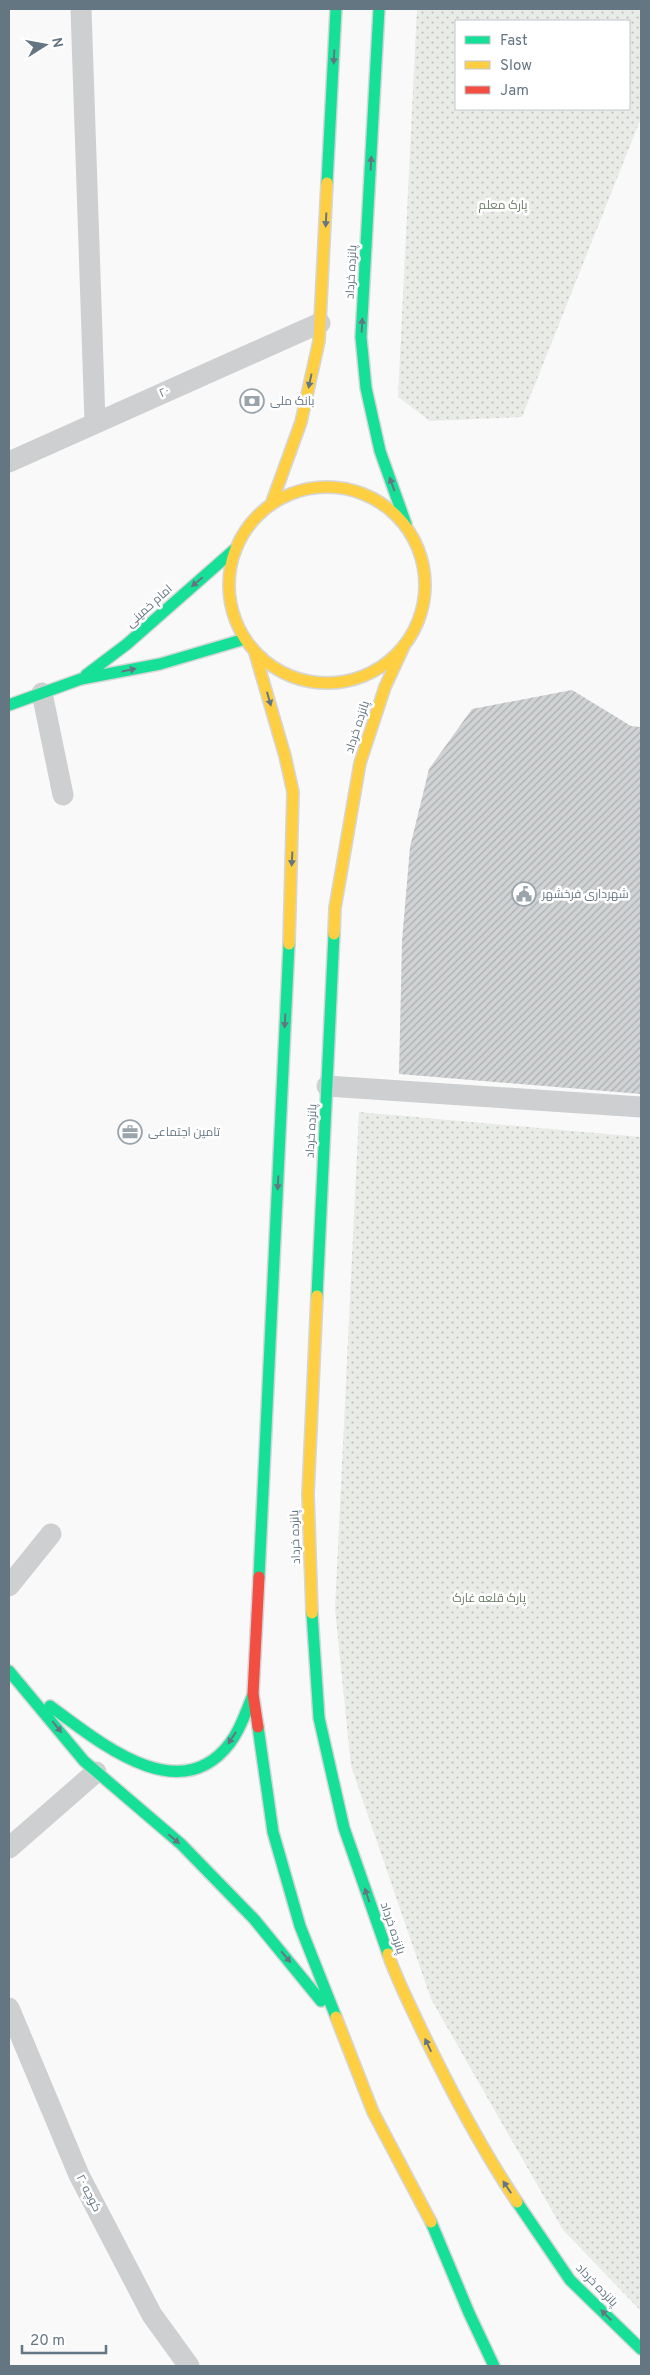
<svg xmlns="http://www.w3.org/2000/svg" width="650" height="2375" viewBox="0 0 650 2375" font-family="Overpass,Cairo,sans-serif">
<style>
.park{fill:url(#park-dots);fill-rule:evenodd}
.building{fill:url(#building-hatch)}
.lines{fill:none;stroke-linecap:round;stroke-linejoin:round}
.fast-casing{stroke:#d5d6d7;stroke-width:14}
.slow-casing{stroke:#d5d6d7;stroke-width:14}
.jam-casing{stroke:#d5d6d7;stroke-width:14}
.street{stroke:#cecfd0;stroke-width:21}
.fast{stroke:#16e098;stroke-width:11}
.slow{stroke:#ffcf43;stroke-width:11}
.jam{stroke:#f24e42;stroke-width:11}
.oneway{fill:#657683}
.labels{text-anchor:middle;stroke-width:5;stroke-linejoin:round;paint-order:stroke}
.park-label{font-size:12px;fill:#687a64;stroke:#fff}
.street-label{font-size:12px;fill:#657683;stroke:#fff}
.poi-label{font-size:12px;fill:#657683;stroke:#fff;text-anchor:start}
</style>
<defs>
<pattern id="park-dots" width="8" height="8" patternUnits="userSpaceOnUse" patternTransform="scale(1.25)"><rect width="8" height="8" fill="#e8ebe6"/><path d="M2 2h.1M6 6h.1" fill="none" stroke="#c0c3c0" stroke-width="1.8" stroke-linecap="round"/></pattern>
<pattern id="building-hatch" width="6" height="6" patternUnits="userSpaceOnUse" patternTransform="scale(1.25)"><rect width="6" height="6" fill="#d0d2d3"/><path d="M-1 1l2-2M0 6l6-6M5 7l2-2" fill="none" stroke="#acafb1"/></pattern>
</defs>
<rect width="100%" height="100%" fill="#f9f9f9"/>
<path class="park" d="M 417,9 L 641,9 L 641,118 L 522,417 L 430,421 L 398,397 ZM 456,21 L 629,21 L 629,109 L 456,109 Z
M 359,1112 L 641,1137 L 641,2311 L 563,2230 L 431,1999 L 351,1766 L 335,1609 Z"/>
<path class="building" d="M 572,690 L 631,726 L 641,727 L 641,1094 L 399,1074 L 402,941 L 410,847 L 429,769 L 472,709 Z"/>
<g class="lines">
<g class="fast-casing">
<path id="fast" d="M 379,9 L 361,337 L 366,388 L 380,451 L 406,524
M 327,183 L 336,9
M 86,675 L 127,644 L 234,550
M 9,705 L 81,679 L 160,664 L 245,639
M 317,1296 L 334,934
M 259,1577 L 289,944
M 312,1613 L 319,1718 L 344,1828 L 388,1954
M 9,1671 L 84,1761 L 181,1844 L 254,1919 L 321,2001
M 50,1706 C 97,1740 179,1811 230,1743 C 241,1729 246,1711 253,1695
M 258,1727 L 273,1832 L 300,1926 L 336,2017
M 517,2202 L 570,2280 L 641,2349
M 431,2222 L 469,2313 L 494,2366"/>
</g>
<g class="slow-casing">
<path id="slow" d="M229 585a98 98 0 1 1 196 0a98 98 0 1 1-196 0Z
M 272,502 L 301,422 L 319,341 L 327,183
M 255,653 L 285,756 L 293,792 L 289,944
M 334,934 L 335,908 L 360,763 L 385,687 L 404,646
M 312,1613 L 308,1494 L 317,1296
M 388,1954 C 397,1980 410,2005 422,2031 C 450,2089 481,2148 517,2202
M 336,2017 L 373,2112 L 431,2222"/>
</g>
<g class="jam-casing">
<path id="jam" d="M 258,1727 L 253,1694 L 259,1577"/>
</g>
<path class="street" d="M 81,9 L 95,422
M 9,462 L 320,323
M 42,693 L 63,795
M 327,1086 L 641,1107
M 9,1586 L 51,1534
M 9,1848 L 96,1772
M 9,2008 L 79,2175 L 152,2315 L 189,2366"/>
<use href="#fast" class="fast"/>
<use href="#slow" class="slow"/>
<use href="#jam" class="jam"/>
</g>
<defs><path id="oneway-solid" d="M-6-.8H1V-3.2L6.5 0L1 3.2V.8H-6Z" transform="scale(1.25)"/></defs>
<g class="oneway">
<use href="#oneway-solid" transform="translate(334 57) rotate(93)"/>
<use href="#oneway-solid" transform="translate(371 163) rotate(-87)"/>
<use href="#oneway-solid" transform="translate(326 220) rotate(93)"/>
<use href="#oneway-solid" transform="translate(362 325) rotate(-87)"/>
<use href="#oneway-solid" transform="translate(310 381) rotate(102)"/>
<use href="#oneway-solid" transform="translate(392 484) rotate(-110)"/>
<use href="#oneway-solid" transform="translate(197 582) rotate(140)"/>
<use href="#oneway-solid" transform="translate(129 670) rotate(-11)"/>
<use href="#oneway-solid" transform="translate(269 699) rotate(74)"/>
<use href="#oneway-solid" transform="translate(292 859) rotate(93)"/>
<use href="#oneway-solid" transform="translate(285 1021) rotate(93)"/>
<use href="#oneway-solid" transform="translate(278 1183) rotate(93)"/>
<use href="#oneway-solid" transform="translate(57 1727) rotate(51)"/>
<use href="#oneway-solid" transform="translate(232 1738) rotate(123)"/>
<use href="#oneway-solid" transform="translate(174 1839) rotate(40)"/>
<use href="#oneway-solid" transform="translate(367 1895) rotate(-109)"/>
<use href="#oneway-solid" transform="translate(286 1957) rotate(50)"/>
<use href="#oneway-solid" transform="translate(428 2045) rotate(-115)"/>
<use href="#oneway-solid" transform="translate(507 2187) rotate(-124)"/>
<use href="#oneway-solid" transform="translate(606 2315) rotate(-136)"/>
</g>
<defs>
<g id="bank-ring" transform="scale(1.25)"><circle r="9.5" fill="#fff" stroke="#99a4ac" stroke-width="1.5"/><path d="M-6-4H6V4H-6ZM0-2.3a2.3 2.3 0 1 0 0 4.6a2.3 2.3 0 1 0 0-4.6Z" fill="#99a4ac"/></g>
<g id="civic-ring" transform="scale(1.25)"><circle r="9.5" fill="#fff" stroke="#99a4ac" stroke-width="1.5"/><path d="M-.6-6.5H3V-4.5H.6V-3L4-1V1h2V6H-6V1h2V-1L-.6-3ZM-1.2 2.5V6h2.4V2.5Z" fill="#99a4ac"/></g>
<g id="office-ring" transform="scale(1.25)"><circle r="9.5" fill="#fff" stroke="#99a4ac" stroke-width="1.5"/><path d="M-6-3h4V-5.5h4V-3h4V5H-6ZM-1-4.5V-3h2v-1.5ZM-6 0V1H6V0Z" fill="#99a4ac"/></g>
</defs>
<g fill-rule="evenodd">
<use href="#bank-ring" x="252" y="401"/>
<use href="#civic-ring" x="524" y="894"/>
<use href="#office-ring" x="130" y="1132"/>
</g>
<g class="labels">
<g class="park-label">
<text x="503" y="209">پارک معلم</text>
<text x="489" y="1602">پارک قلعه غارک</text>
</g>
<g class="street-label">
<text transform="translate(351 272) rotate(-87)" y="4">پانزده خرداد</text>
<text transform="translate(164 392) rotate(-24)" y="4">۲۰</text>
<text transform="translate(149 606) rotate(-42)" y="4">امام خمینی</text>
<text transform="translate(357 727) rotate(-72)" y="4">پانزده خرداد</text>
<text transform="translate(311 1131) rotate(-87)" y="4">پانزده خرداد</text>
<text transform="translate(295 1537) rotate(-92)" y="4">پانزده خرداد</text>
<text transform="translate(393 1928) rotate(71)" y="4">پانزده خرداد</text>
<text transform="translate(89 2193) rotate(63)" y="4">کوچه ۲۰</text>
<text transform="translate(597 2285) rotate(46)" y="4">پانزده خرداد</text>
</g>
<g class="poi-label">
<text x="270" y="405">بانک ملی</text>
<text x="542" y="898">شهرداری فرخشهر</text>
<text x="148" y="1136">تامین اجتماعی</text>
</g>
</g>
<rect width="650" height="2375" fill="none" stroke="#657683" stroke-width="20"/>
<rect x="455" y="20" width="175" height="90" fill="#ffffff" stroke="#c1c8cd"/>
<rect x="465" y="36" width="25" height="8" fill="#16e098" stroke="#c1c8cd"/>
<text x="500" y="45" font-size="15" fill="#657683">Fast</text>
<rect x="465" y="61" width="25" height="8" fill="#ffcf43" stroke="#c1c8cd"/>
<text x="500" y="70" font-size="15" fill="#657683">Slow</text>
<rect x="465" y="86" width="25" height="8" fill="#f24e42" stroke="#c1c8cd"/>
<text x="500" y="95" font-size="15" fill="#657683">Jam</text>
<g transform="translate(45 45) rotate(79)" stroke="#ffffff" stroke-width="4" paint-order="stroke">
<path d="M0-4L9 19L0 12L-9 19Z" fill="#657683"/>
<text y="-8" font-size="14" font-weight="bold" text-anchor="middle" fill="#657683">N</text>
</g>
<path d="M22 2345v8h84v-8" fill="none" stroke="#657683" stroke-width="2.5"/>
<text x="30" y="2345" font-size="15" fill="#657683" stroke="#ffffff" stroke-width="4" paint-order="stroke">20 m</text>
</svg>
